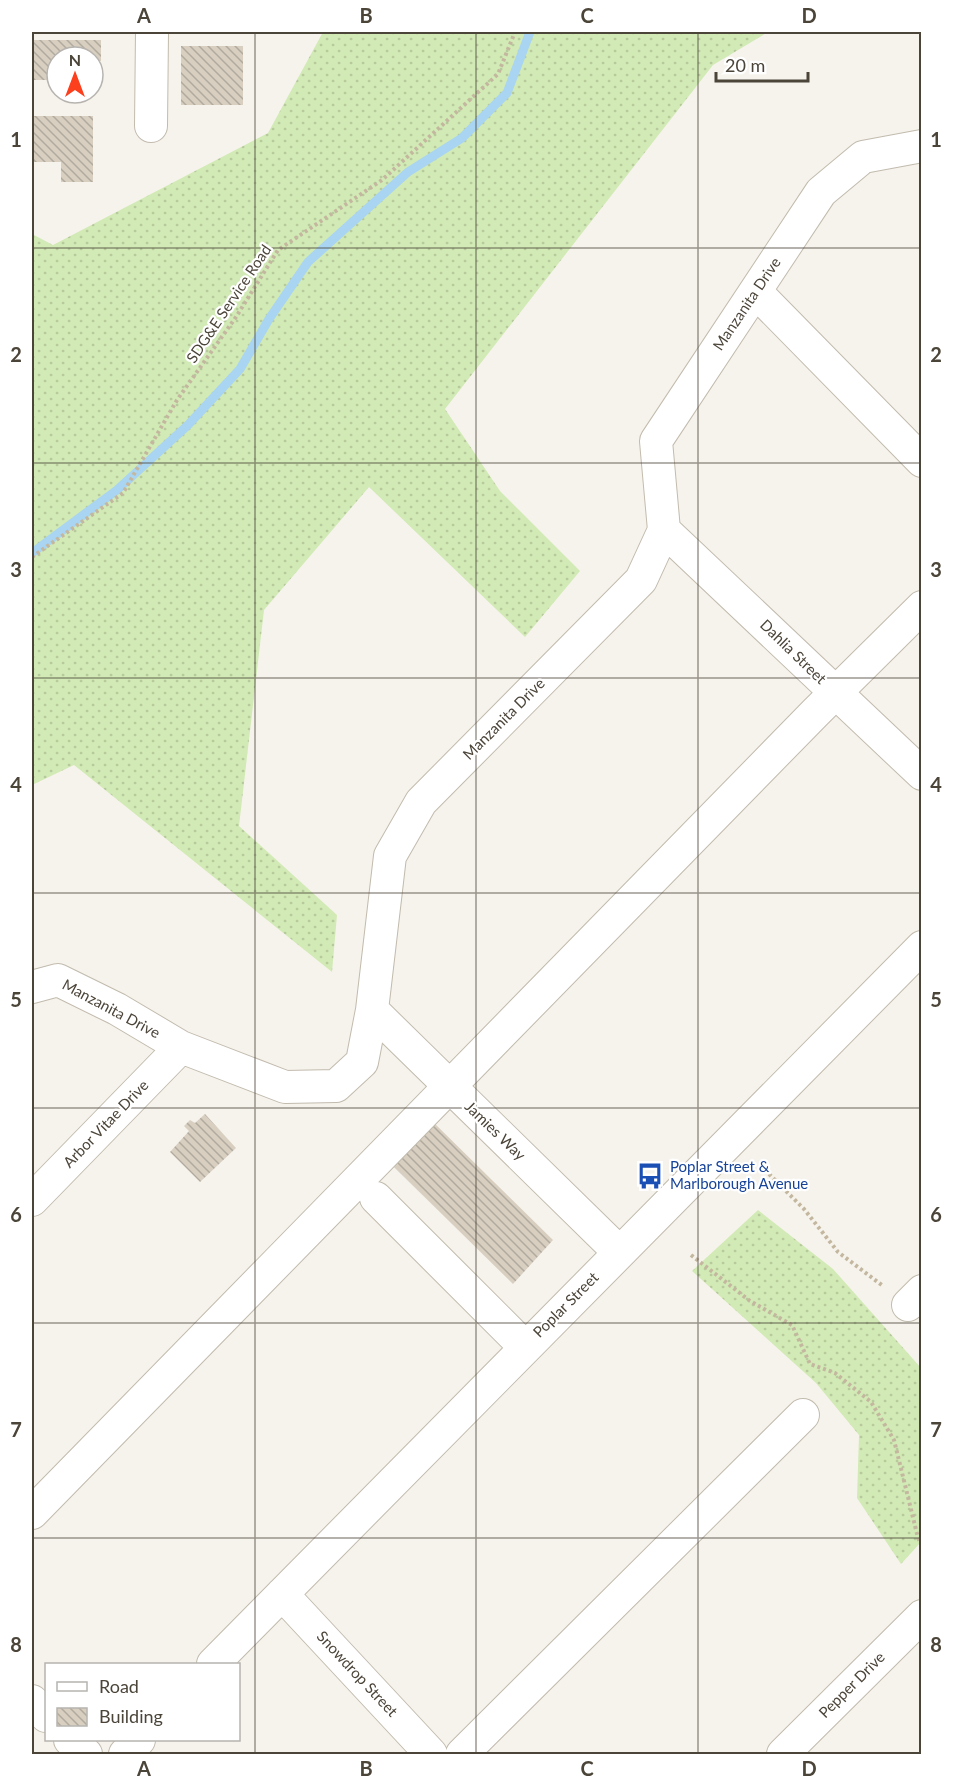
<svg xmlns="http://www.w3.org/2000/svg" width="953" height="1786" viewBox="0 0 953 1786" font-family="Lato,sans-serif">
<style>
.grass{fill:url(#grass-dots)}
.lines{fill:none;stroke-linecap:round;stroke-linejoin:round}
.stream{stroke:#a9d4f2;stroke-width:9}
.building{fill:url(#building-back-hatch)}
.minor-casing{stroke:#c2bbae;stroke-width:34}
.path{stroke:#c4b79f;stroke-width:4;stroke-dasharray:3 3;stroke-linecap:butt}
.minor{stroke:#fff;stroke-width:32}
.grid{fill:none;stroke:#4b4439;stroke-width:1.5;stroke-opacity:0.55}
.labels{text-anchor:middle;stroke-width:4.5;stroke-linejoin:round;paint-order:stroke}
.street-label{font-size:15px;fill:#4b4439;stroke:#fff}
.transit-label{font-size:15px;fill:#164399;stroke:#fff;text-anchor:start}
.neatline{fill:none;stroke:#4b4439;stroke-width:2}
.grid-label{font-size:20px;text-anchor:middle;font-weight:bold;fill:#4b4439}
</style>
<defs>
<pattern id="grass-dots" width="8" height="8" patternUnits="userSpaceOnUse" patternTransform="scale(1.5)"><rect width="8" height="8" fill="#d2eab5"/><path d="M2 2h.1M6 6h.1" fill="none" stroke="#b6ca9c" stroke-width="1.8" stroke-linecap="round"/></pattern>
<pattern id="building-back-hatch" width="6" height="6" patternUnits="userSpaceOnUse" patternTransform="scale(1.5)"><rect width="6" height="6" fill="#d8cfc1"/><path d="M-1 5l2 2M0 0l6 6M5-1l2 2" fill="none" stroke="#b1aa9e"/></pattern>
</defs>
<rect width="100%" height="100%" fill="#f6f3ec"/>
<path class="grass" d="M 323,32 L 768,32 L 713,65 L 445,409 L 500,491 L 580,571 L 525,637 L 369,487 L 264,610 L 239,826 L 337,915 L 332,972 L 74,765 L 32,785 L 32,234 L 53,245 L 268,133 Z
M 758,1210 L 833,1269 L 921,1368 L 921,1542 L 901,1564 L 857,1498 L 859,1435 L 816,1383 L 692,1271 Z"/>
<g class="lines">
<path class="stream" d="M 32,553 L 117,490 L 188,425 L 240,369 L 269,319 L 308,262 L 408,172 L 462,138 L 507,93 L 530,32"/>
</g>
<path class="building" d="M 32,40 L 101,40 L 101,61 L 93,61 L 93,57 L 57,57 L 57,80 L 32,80 Z
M 181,46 L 243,46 L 243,105 L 181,105 Z
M 32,116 L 93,116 L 93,182 L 61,182 L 61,162 L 32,162 Z
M 205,1114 L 236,1148 L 200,1182 L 170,1152 L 189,1131 L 184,1126 L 190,1120 L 195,1123 Z
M 430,1119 L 553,1240 L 513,1284 L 391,1164 Z"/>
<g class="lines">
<g class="minor-casing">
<path id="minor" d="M 151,126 L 152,32
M 756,292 L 922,461
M 664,530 L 922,774
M 32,987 L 58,980 L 117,1009 L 181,1047 L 285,1087 L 336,1086 L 362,1062 L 372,1010 L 390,856 L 421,802 L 641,580 L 664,530 L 656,441 L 821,192 L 863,157 L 922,146
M 372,1010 L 619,1252
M 376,1198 L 525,1347
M 32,1200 L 181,1047
M 908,1305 L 922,1291
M 32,1513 L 816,712 L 922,607
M 282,1594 L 431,1754
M 213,1664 L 922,947
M 32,1701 L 46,1716
M 70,1740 L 86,1754
M 125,1754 L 139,1740
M 462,1754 L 803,1415
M 783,1754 L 922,1616"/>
</g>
<path class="path" d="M 32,557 L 123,493 L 177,400 L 236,317 L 278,250 L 382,180 L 498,74 L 515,32
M 769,1174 L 804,1209 L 838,1252 L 883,1286
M 691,1255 L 750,1301 L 792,1325 L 810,1364 L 835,1373 L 871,1402 L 894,1440 L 918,1538 L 922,1545"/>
<use href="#minor" class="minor"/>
</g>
<path class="grid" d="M 255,32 L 255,1754M 476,32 L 476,1754M 698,32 L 698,1754M 32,248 L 922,248M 32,463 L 922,463M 32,678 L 922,678M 32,893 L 922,893M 32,1108 L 922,1108M 32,1323 L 922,1323M 32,1538 L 922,1538"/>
<defs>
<g id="bus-bare" transform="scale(2.07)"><path d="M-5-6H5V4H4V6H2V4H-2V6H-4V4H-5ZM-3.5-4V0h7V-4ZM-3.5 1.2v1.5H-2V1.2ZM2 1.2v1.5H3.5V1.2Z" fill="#1a4fb4" stroke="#fff" stroke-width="2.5" paint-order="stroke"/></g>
</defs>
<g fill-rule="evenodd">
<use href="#bus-bare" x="650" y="1176"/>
</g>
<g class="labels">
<g class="street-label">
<text transform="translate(229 304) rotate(-56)" y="5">SDG&amp;E Service Road</text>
<text transform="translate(747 304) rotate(-56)" y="5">Manzanita Drive</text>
<text transform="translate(793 652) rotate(44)" y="5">Dahlia Street</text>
<text transform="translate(504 719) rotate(-45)" y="5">Manzanita Drive</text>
<text transform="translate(111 1009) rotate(28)" y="5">Manzanita Drive</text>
<text transform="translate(106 1124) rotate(-46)" y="5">Arbor Vitae Drive</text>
<text transform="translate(495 1131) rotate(44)" y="5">Jamies Way</text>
<text transform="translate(566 1305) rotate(-45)" y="5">Poplar Street</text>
<text transform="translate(357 1674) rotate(47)" y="5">Snowdrop Street</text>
<text transform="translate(852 1685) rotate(-45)" y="5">Pepper Drive</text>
</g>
<g class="transit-label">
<text x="670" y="1172">Poplar Street &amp;<tspan x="670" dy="17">Marlborough Avenue</tspan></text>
</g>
</g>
<rect width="953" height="1786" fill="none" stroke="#ffffff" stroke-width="66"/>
<rect x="45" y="1663" width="195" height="78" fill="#ffffff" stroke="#b7b4b0" stroke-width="1.5"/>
<rect x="57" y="1682" width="30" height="9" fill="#ffffff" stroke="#b7b4b0" stroke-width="1.5"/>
<text x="99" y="1693" font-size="18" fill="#4b4439">Road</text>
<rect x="57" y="1708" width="30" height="18" fill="url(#building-back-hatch)" stroke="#b7b4b0" stroke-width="1.5"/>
<text x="99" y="1723" font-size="18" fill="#4b4439">Building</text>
<g transform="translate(75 75)"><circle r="28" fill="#ffffff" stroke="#b7b4b0" stroke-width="1.5"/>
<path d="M0-4.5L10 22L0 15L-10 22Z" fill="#fc3f1d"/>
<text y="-9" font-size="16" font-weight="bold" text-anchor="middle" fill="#4b4439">N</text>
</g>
<path d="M716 72v9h92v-9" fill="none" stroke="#4b4439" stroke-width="3"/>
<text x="725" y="72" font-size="18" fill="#4b4439" stroke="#ffffff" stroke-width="4.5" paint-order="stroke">20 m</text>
<rect x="33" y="33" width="887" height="1720" class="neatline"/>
<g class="grid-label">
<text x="144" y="23">A</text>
<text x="366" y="23">B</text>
<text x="587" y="23">C</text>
<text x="809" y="23">D</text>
<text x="16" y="147">1</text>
<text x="936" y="147">1</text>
<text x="16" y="362">2</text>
<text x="936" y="362">2</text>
<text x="16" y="577">3</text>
<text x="936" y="577">3</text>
<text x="16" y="792">4</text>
<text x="936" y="792">4</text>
<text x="16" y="1007">5</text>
<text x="936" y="1007">5</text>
<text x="16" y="1222">6</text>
<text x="936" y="1222">6</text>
<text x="16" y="1437">7</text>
<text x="936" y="1437">7</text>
<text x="16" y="1652">8</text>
<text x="936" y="1652">8</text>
<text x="144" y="1776">A</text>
<text x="366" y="1776">B</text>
<text x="587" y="1776">C</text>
<text x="809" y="1776">D</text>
</g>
</svg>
